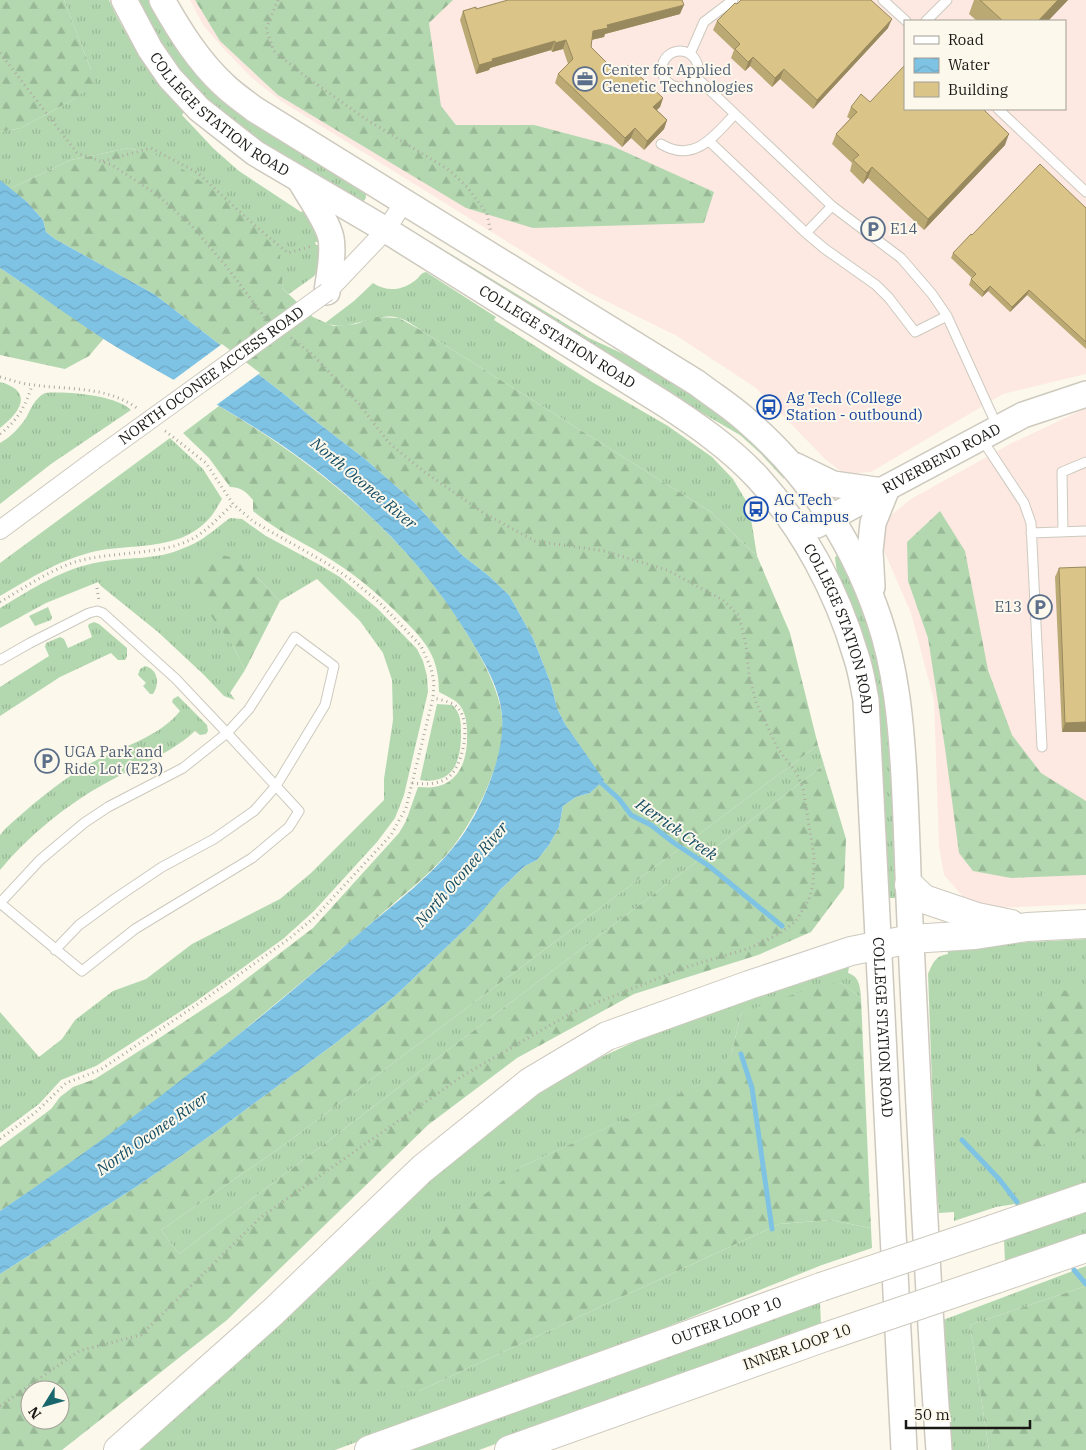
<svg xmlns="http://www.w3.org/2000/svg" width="1086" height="1450" viewBox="0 0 1086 1450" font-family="'IBM Plex Serif',serif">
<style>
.education{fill:#fde9e2;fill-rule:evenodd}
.grass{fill:url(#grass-tufts)}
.forest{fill:url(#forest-firs);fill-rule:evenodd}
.water{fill:url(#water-waves)}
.pier{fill:#fcf8ec}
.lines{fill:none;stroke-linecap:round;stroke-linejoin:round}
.stream{stroke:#7fc3e4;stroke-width:5}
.lane-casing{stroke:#cdc9be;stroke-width:11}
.street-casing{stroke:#cdc9be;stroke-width:20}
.secondary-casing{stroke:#cdc9be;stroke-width:28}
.highway-casing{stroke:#cdc9be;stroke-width:30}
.path{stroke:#adaaa1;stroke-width:3;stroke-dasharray:1 4;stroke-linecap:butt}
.lane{stroke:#fff;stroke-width:9}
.street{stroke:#fff;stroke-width:18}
.secondary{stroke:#fff;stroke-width:25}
.highway{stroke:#fff;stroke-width:28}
.street-bridge-casing{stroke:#cdc9be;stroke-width:20;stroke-linecap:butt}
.highway-bridge-casing{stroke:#cdc9be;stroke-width:30;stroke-linecap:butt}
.street-bridge{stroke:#fff;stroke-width:18}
.highway-bridge{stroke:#fff;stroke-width:28}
.wall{fill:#bba974}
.shaded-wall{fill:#99895e}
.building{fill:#dac487;stroke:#99895e}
.labels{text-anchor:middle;stroke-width:4;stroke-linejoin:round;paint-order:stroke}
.service-label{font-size:15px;fill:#4e5e75;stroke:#fcf8ec;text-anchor:start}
.street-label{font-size:15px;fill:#1a1815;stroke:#fcf8ec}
.transit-label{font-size:15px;fill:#164399;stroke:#fcf8ec;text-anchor:start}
.water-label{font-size:16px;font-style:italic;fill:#154d63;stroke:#fcf8ec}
</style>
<defs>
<pattern id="grass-tufts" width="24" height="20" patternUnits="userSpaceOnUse" patternTransform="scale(1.25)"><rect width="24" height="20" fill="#b3d8b0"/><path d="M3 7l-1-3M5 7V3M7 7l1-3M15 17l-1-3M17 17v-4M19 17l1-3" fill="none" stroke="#99b996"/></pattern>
<pattern id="forest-firs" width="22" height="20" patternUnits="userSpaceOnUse" patternTransform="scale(1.25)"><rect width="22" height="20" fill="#b3d8b0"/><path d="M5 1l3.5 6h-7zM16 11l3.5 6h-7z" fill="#99b996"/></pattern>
<pattern id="water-waves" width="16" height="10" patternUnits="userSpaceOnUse" patternTransform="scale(1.25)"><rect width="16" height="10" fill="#7fc3e4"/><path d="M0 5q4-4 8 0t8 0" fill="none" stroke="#6da7c3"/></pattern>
</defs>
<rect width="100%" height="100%" fill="#fcf8ec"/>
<path class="education" d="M 190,0 L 1086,0 L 1086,374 L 1003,394 L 871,472 L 845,474 L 826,460 L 756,388 L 677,336 L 588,292 L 281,101 L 251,77 L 223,48 L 203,25 ZM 905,21 L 1065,21 L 1065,109 L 905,109 Z
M 1086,408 L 1086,904 L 993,908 L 965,899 L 944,875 L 939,846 L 934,700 L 911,613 L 881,544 L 884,521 L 911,499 L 1010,444 Z"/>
<path class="grass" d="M 64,0 L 109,0 C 127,42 156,76 185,111 L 182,115 L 214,149 L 239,171 L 301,212 L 303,211 L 313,220 L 323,237 L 318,242 L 315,242 L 316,245 L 319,245 L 323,250 L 319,271 L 313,277 L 289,294 L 282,288 L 283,268 L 196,178 L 155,155 L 129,148 L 71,160 L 9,189 L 0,180 L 0,132 L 21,128 L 76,98 L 91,70 Z
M 134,0 L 151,0 L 158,14 L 365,192 C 367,197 366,199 362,203 L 288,161 L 216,110 L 169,59 Z
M 431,242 L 589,338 L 656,369 L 677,383 L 734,424 L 782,471 L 784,479 L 760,453 L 740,435 L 647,381 L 428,243 Z
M 426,272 L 496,317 L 494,320 L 592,382 L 668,426 L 712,457 L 733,479 L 749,506 L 757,556 L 711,512 L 424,332 C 416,327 407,320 399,318 C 374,311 350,333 325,323 L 354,301 L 373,283 C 388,293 404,290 417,279 C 421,275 421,273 426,272 Z
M 0,382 C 34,391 21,412 0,428 Z
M 45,393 C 66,391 116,395 131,410 L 51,464 L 0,504 L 0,443 C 11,437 19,428 26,418 C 32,407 34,399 45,393 Z
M 170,438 L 203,469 L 222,499 C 218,506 213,515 207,521 C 177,552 130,543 92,552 C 55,562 33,577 0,596 L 0,563 Z
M 230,518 L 242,519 L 266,536 L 318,564 L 340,577 L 378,609 L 417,649 L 423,661 L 427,676 L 428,692 L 404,795 L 395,818 L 377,842 L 314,911 L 283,939 L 195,1002 L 96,1066 L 61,1080 L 39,1104 L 0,1133 L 0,1012 L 39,1057 L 62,1039 L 75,1020 L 113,991 L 146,979 L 192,944 L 280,899 L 311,873 L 384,800 L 384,779 L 393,720 L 392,680 L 383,653 L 360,621 L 317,579 L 280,601 L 257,577 L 233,646 L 245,670 L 230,693 L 235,700 L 224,696 L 204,675 L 158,632 L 101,586 L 98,582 L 46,603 L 0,628 L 0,608 C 32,589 63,568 100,562 C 125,557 154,560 179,550 C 190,546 200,541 209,534 C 217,529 222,523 230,518 Z
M 840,555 L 867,615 L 888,700 L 900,898 L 886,898 L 838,579 L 835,558 L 836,556 Z
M 48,607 L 52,617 L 51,620 L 35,626 L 29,616 Z
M 94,622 L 99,624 L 127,648 L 127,656 L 125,660 L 118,660 L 111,653 L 60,677 L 0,716 L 0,687 L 49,656 L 45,647 L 46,643 L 60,637 L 64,639 L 68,648 L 92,637 L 88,626 L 89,624 Z
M 145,666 C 158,669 160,684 153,694 L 150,694 L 143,686 L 146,683 L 138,675 L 140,669 Z
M 178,696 L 207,725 L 208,731 L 206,734 L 200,735 L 195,731 C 169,755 136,766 106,783 C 66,805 29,835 0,870 L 0,835 L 5,829 C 30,806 55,785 84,767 C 115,748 157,740 180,711 L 172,702 L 173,699 Z
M 437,704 L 452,705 C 461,713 461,722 461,734 C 461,762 453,785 420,780 Z
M 818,745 L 824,765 L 179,1254 L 161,1230 L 281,1147 Z
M 1086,939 L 1086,1186 L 1017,1210 L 1015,1204 L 996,1207 L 954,1221 L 954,1212 L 939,1213 L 935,1166 L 928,974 C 933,963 935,956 948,954 L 947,948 L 994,944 Z
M 846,966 L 849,967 L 848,973 C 860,977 860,987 861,998 L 842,983 L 741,1013 L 732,1052 L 715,1078 L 521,1167 L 419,1391 L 779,1224 L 830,1220 L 871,1228 L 872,1248 L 822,1265 L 629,1342 L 335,1450 L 131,1450 L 430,1180 L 536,1094 L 584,1065 L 671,1025 Z
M 1086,1210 L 1086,1235 L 1005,1262 L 1004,1239 Z
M 1086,1266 L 1086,1286 L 970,1325 L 989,1450 L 952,1450 L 943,1320 Z
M 820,1302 L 821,1325 L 479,1450 L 408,1450 Z"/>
<path class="forest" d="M 0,0 L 64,0 L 91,70 L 94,83 L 76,98 L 21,128 L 0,132 Z
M 195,0 L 453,0 L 429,23 L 441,106 L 456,125 L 534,125 L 610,145 L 714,192 L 704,223 L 533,228 L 466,208 L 278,95 L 220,41 Z
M 129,148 C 138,151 148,152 156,155 C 188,168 279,233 283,268 C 284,274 282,282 282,288 L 313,317 L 333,326 L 356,324 L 374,317 L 399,318 L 424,332 L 711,512 L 757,556 L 790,633 L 818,745 L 281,1147 L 161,1230 L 179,1254 L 824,765 L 846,839 L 844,888 L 811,932 L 758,955 L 634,994 L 517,1058 L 428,1125 L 227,1320 L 62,1450 L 0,1450 L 0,1274 L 136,1187 L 217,1131 L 337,1042 L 395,996 L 474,921 L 488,902 L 525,866 L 537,860 L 549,845 L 559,827 L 563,806 L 576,797 L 590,793 L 603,780 L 565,724 L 557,708 L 551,684 L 533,638 L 509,595 L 489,576 L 462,555 L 414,502 L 365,459 L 317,422 L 284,394 L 154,294 L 55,239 L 46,232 L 43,220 L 27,202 L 9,189 L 71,160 ZM 30,1390 L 60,1390 L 60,1420 L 30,1420 Z
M 0,268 L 104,338 L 89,356 L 65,369 L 0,355 Z
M 219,406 C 323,467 422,548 480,656 C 493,681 506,709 502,739 C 497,774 474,820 452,848 C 434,870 414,886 393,904 C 367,927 340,950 314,972 C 266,1011 219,1052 170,1090 C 115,1132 58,1173 0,1211 L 0,1147 L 51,1109 L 60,1097 L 73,1087 L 95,1079 L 158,1039 L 229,992 L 279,954 L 313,928 L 399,833 L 406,821 L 418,787 C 423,787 429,788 434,787 C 461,783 468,757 467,733 C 467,724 466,715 461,707 C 457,700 446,696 439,692 C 439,657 426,642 403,619 C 378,593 352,572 322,554 C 298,540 274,529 253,511 L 253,500 C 246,492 241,487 230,487 L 209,458 L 183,433 Z
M 940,511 L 965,551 L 988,670 L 1012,735 L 1041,773 L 1086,801 L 1086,875 L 1011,878 L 973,871 L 959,853 L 945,748 L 928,638 L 908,581 L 907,542 Z
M 212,553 L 231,557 L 257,577 L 280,601 L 245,670 L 233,646 L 190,587 C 187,567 197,563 212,553 Z
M 842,983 L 861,998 L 871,1228 L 830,1220 L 779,1224 L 419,1391 L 337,1384 L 339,1331 L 368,1282 L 521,1167 L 714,1078 L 732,1052 L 741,1013 L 820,985 Z
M 1086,988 L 1086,1129 L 1032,1149 L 1042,993 Z
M 1086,1286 L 1086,1450 L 989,1450 L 970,1325 Z"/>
<path class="water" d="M 0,180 L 27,202 L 43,220 L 46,232 L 55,239 L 154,294 L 284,394 L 317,422 L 365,459 L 414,502 L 462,555 L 489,576 L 509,595 L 533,638 L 551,684 L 557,708 L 565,724 L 604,780 L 590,793 L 576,797 L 563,806 L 559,827 L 549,845 L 537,860 L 525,866 L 500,890 L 474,921 L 395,996 L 337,1042 L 217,1131 L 136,1187 L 0,1274 L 0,1211 C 124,1128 241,1036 354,938 C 393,904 438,873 466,830 C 485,800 505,752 502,716 C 500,686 481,657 466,632 C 418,554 342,483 265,434 C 217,403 167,377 118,348 C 77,323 40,294 0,268 Z"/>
<path class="pier" d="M 222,344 L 260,373 L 215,406 L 172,381 Z"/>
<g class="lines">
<path class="stream" d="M 597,779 L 619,799 L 631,815 L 651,825 L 674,843 L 709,866 L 782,926
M 741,1054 L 752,1088 L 772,1229
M 962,1140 L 999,1179 L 1017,1202
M 1074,1270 L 1086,1284"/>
<g class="lane-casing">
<path id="lane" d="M 883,0 L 906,21
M 926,21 L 947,0
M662 69a18 18 0 1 1 36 0a18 18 0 1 1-36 0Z
M 690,54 L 704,22 L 733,0
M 696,77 L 832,206 L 901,258 L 932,294 L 947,316 L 998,428
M 998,109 L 1086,192
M 709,141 L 806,233 L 825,249 L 876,285 L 889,298 L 915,332 L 947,316
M 661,144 C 694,164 714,136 735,114
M 806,233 L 832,206
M 981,438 L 1024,503 L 1031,523 L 1042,747
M 1063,532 L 1062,472 L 1086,462
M 1031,533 L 1086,531
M 0,660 L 30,643 L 89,613 L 97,611 L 103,613 L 176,679 L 227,733 L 183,768 L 108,807 L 84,823 L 40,860 L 0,903
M 0,903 L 82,971 L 135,929 L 252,858 L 289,827 L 299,811 L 227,733 L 249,709 L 295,637 L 334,666 L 325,705 L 276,786 L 254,811 L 214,839 L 162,867 L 116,898 L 79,925 L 55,950"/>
</g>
<g class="street-casing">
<path id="street" d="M 327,292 L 386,230 L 404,202
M 0,530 L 93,461"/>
</g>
<g class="secondary-casing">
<g id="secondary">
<path id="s1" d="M 124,0 L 150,49 L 170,78 L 199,109 L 255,153 L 386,230 L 663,403 C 697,425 730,448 758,478 C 803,528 837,591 856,656 C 861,670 863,685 866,700 L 904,1450"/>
<path d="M 162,0 C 179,30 198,61 224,85 C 233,94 244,101 254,109 L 697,383 C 714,396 732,407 747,421 C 808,474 853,542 879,619 C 896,669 901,723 904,776 C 907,831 908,887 911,942 C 919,1111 927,1281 939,1450"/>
<path d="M 300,180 C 309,197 327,220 331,238 C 334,255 329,275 327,292"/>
<path d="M 796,466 L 833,484 L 883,491"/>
<path id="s2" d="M 817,525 L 1023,415 L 1086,394"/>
<path d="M 872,587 L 870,551 L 873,523 L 887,488"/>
</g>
</g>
<g class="highway-casing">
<g id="highway">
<path d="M 909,885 L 924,899 L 977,917 L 1011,924"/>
<path d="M 993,1229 L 1086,1197"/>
<path d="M 996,1279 L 1086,1248"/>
<path d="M 118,1450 L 273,1312 L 422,1169 L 530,1082 L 607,1036 L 749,985 L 851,951 L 911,939 L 975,935 L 1027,927 L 1086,924"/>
<path id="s3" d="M 369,1450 L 821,1287"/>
<path d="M 509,1450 L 825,1337"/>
</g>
</g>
<path class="path" d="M 278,0 L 266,29 L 274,51 L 301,73 L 364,118 L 449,170 L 468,188 L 487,214 L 491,233
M 0,53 L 77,153 L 112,165 L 156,194 L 191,225 L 226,266 L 265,318
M 103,161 L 151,148 L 198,173 L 253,224 L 288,253 L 312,246
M 0,377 C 11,380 22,384 34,385 C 69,390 108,386 138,409
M 0,434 C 17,421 26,406 32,385
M 97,588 L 99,601
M 0,602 C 24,588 48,571 75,562 C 111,551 159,556 192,539 C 207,531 220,516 233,504
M 412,783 C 424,784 435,785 446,779 C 463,769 472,723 458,708 C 451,701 441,700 433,698
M 0,1139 L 36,1112 L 66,1083 L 100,1070 L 198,1004 L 290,938 L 316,916 L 391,835 L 406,808 L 433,698 L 434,682 L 431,668 L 421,646 L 379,602 L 353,581 L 328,564 L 254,522 L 233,504 L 206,463 L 164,430
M 0,1406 L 79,1351 L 141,1335 L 261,1217 L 464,1075 L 573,1012 L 690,966 L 750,948 L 779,934 L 796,921 L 809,899 L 813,885 L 814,856 L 803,788 L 796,772 L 778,749 L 756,702 L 749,675 L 746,645 L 739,616 L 723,600 L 667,570 L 604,551 L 535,541 L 485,514 L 422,470 L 389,443 L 359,404 L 313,355 L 290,337"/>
<use href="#lane" class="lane"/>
<use href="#street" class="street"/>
<use href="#secondary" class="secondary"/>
<use href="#highway" class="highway"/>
<g class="street-bridge-casing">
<g id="street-bridge">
<path id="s4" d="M 93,461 L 327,292"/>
</g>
</g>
<g class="highway-bridge-casing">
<path id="highway-bridge" d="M 821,1287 L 993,1229
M 825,1337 L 996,1279"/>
</g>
<use href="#street-bridge" class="street-bridge"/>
<use href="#highway-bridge" class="highway-bridge"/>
</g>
<path class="wall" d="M 974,0 L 1068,0 L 1048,21 L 977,21 L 969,14 Z
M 737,4 L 888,28 L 813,109 L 780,79 L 772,87 L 750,66 L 745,71 L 731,58 L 734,50 L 713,30 L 717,21 Z
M 476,9 L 680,14 L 605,34 L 604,37 L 592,40 L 591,47 L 619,75 L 663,98 L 660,107 L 657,110 L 667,120 L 664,129 L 644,150 L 631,138 L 622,147 L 555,83 L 558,74 L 568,64 L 563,49 L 552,52 L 551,50 L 490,68 L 489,70 L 476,74 L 460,20 L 463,11 Z
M 870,102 L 1005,145 L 924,230 L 868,178 L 863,184 L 850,171 L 852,163 L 832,144 L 836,134 L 850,119 L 847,117 L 851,107 Z
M 1086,208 L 1086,349 L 1027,295 L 1010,312 L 988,291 L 982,297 L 969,285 L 971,279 L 972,278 L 951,258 L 953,253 L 972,235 Z
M 1059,568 L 1086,732 L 1062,732 L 1055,577 Z"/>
<path class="shaded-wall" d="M 1058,0 L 1068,0 L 1048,21 L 1038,21 Z
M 684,5 L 680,14 L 605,34 L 604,37 L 590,40 L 593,31 L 607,25 Z
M 892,19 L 888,28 L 813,109 L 817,100 Z
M 566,40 L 563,49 L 552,52 L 555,43 Z
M 555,41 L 551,50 L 490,68 L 489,70 L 476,74 L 479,65 L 492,59 Z
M 753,57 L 750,66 L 745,71 L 748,62 Z
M 784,69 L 780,79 L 772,87 L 775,78 Z
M 663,98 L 660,107 L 650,116 L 653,107 Z
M 667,120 L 664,129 L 644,150 L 647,141 Z
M 635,128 L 631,138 L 622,147 L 625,138 Z
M 1009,134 L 1005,145 L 924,230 L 928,219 Z
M 872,167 L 868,178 L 863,184 L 867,173 Z
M 990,286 L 988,291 L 982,297 L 984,292 Z
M 1029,290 L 1027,295 L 1010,312 L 1012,307 Z
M 1086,722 L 1086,732 L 1062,732 L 1065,723 Z"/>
<path class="building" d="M 508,0 L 682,0 L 684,5 L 607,25 L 608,28 L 593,31 L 591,47 L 619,75 L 628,65 L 663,98 L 653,107 L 667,120 L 647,141 L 635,128 L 625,138 L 558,74 L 573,59 L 566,40 L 555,43 L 555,41 L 492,59 L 493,61 L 479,65 L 463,11 L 476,7 L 476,9 Z
M 741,0 L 871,0 L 892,19 L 817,100 L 784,69 L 775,78 L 753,57 L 748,62 L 735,49 L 740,44 L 717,21 L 735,3 L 737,4 Z
M 980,0 L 1058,0 L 1038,21 L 1003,21 Z
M 905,65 L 905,109 L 983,109 L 1009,134 L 928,219 L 872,167 L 867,173 L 853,160 L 859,155 L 836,134 L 857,112 L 851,107 L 861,94 L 870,102 Z
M 1040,164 L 1086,208 L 1086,342 L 1029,290 L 1012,307 L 990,286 L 984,292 L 971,279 L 976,274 L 953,253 L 971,234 L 972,235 Z
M 1086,567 L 1086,722 L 1065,723 L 1059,568 Z"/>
<defs>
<g id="office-ring" transform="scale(1.25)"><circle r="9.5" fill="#fcf8ec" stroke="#5c6f8a" stroke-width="1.5"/><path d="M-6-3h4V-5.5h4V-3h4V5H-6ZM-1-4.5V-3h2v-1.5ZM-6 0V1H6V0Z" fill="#5c6f8a"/></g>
<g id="parking-ring" transform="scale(1.25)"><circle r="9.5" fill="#fcf8ec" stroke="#5c6f8a" stroke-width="1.5"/><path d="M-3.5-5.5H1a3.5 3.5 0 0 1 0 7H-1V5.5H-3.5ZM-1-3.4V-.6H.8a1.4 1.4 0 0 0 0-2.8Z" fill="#5c6f8a"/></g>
<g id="bus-ring" transform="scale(1.25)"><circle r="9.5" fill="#fcf8ec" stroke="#1a4fb4" stroke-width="1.5"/><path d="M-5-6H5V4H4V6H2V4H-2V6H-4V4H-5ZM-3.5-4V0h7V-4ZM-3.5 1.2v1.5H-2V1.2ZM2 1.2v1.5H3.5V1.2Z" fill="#1a4fb4"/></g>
</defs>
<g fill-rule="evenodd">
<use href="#office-ring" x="585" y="79"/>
<use href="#parking-ring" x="873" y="229"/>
<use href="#bus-ring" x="769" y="407"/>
<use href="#bus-ring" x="756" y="509"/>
<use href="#parking-ring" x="1040" y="607"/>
<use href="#parking-ring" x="47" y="761"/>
</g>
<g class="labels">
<g class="service-label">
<text x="602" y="75">Center for Applied<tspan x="602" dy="17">Genetic Technologies</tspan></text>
<text x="890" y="234">E14</text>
<text x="1022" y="612" text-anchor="end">E13</text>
<text x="64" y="757">UGA Park and<tspan x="64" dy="17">Ride Lot (E23)</tspan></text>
</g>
<g class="street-label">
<text dy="5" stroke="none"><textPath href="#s1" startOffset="152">COLLEGE STATION ROAD</textPath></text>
<text dy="5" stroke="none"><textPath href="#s1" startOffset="558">COLLEGE STATION ROAD</textPath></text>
<text dy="5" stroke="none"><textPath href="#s4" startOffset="146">NORTH OCONEE ACCESS ROAD</textPath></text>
<text dy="5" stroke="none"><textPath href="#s2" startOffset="141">RIVERBEND ROAD</textPath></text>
<text dy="5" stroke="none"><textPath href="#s1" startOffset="978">COLLEGE STATION ROAD</textPath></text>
<text dy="5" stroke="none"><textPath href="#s1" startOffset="1382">COLLEGE STATION ROAD</textPath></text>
<text dy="5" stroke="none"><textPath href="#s3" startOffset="380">OUTER LOOP 10</textPath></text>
<text transform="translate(797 1347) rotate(-19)" y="5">INNER LOOP 10</text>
</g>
<g class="transit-label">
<text x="786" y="403">Ag Tech (College<tspan x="786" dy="17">Station - outbound)</tspan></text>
<text x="774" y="505">AG Tech<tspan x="774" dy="17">to Campus</tspan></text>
</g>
<g class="water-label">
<text transform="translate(364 483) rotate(40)" y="6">North Oconee River</text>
<text transform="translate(677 829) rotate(35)" y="6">Herrick Creek</text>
<text transform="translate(461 874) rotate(-49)" y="6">North Oconee River</text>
<text transform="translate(152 1133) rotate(-35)" y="6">North Oconee River</text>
</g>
</g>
<rect x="904" y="20" width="162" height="90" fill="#fcf8ec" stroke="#a29e96"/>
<rect x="914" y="36" width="25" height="8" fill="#ffffff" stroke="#a29e96"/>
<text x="948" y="45" font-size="15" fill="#1a1815">Road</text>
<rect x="914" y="58" width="25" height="15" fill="url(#water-waves)" stroke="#a29e96"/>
<text x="948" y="70" font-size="15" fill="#1a1815">Water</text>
<rect x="914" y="82" width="25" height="15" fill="#dac487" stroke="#a29e96"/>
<text x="948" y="95" font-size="15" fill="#1a1815">Building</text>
<g transform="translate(45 1405) rotate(233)"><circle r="24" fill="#fcf8ec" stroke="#a29e96"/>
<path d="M0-4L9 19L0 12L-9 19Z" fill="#19666d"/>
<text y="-8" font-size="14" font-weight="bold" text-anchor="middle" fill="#1a1815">N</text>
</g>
<path d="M906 1420v8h124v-8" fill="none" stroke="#1a1815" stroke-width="2.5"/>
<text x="914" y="1420" font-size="15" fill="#1a1815" stroke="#fcf8ec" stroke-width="4" paint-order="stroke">50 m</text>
</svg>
